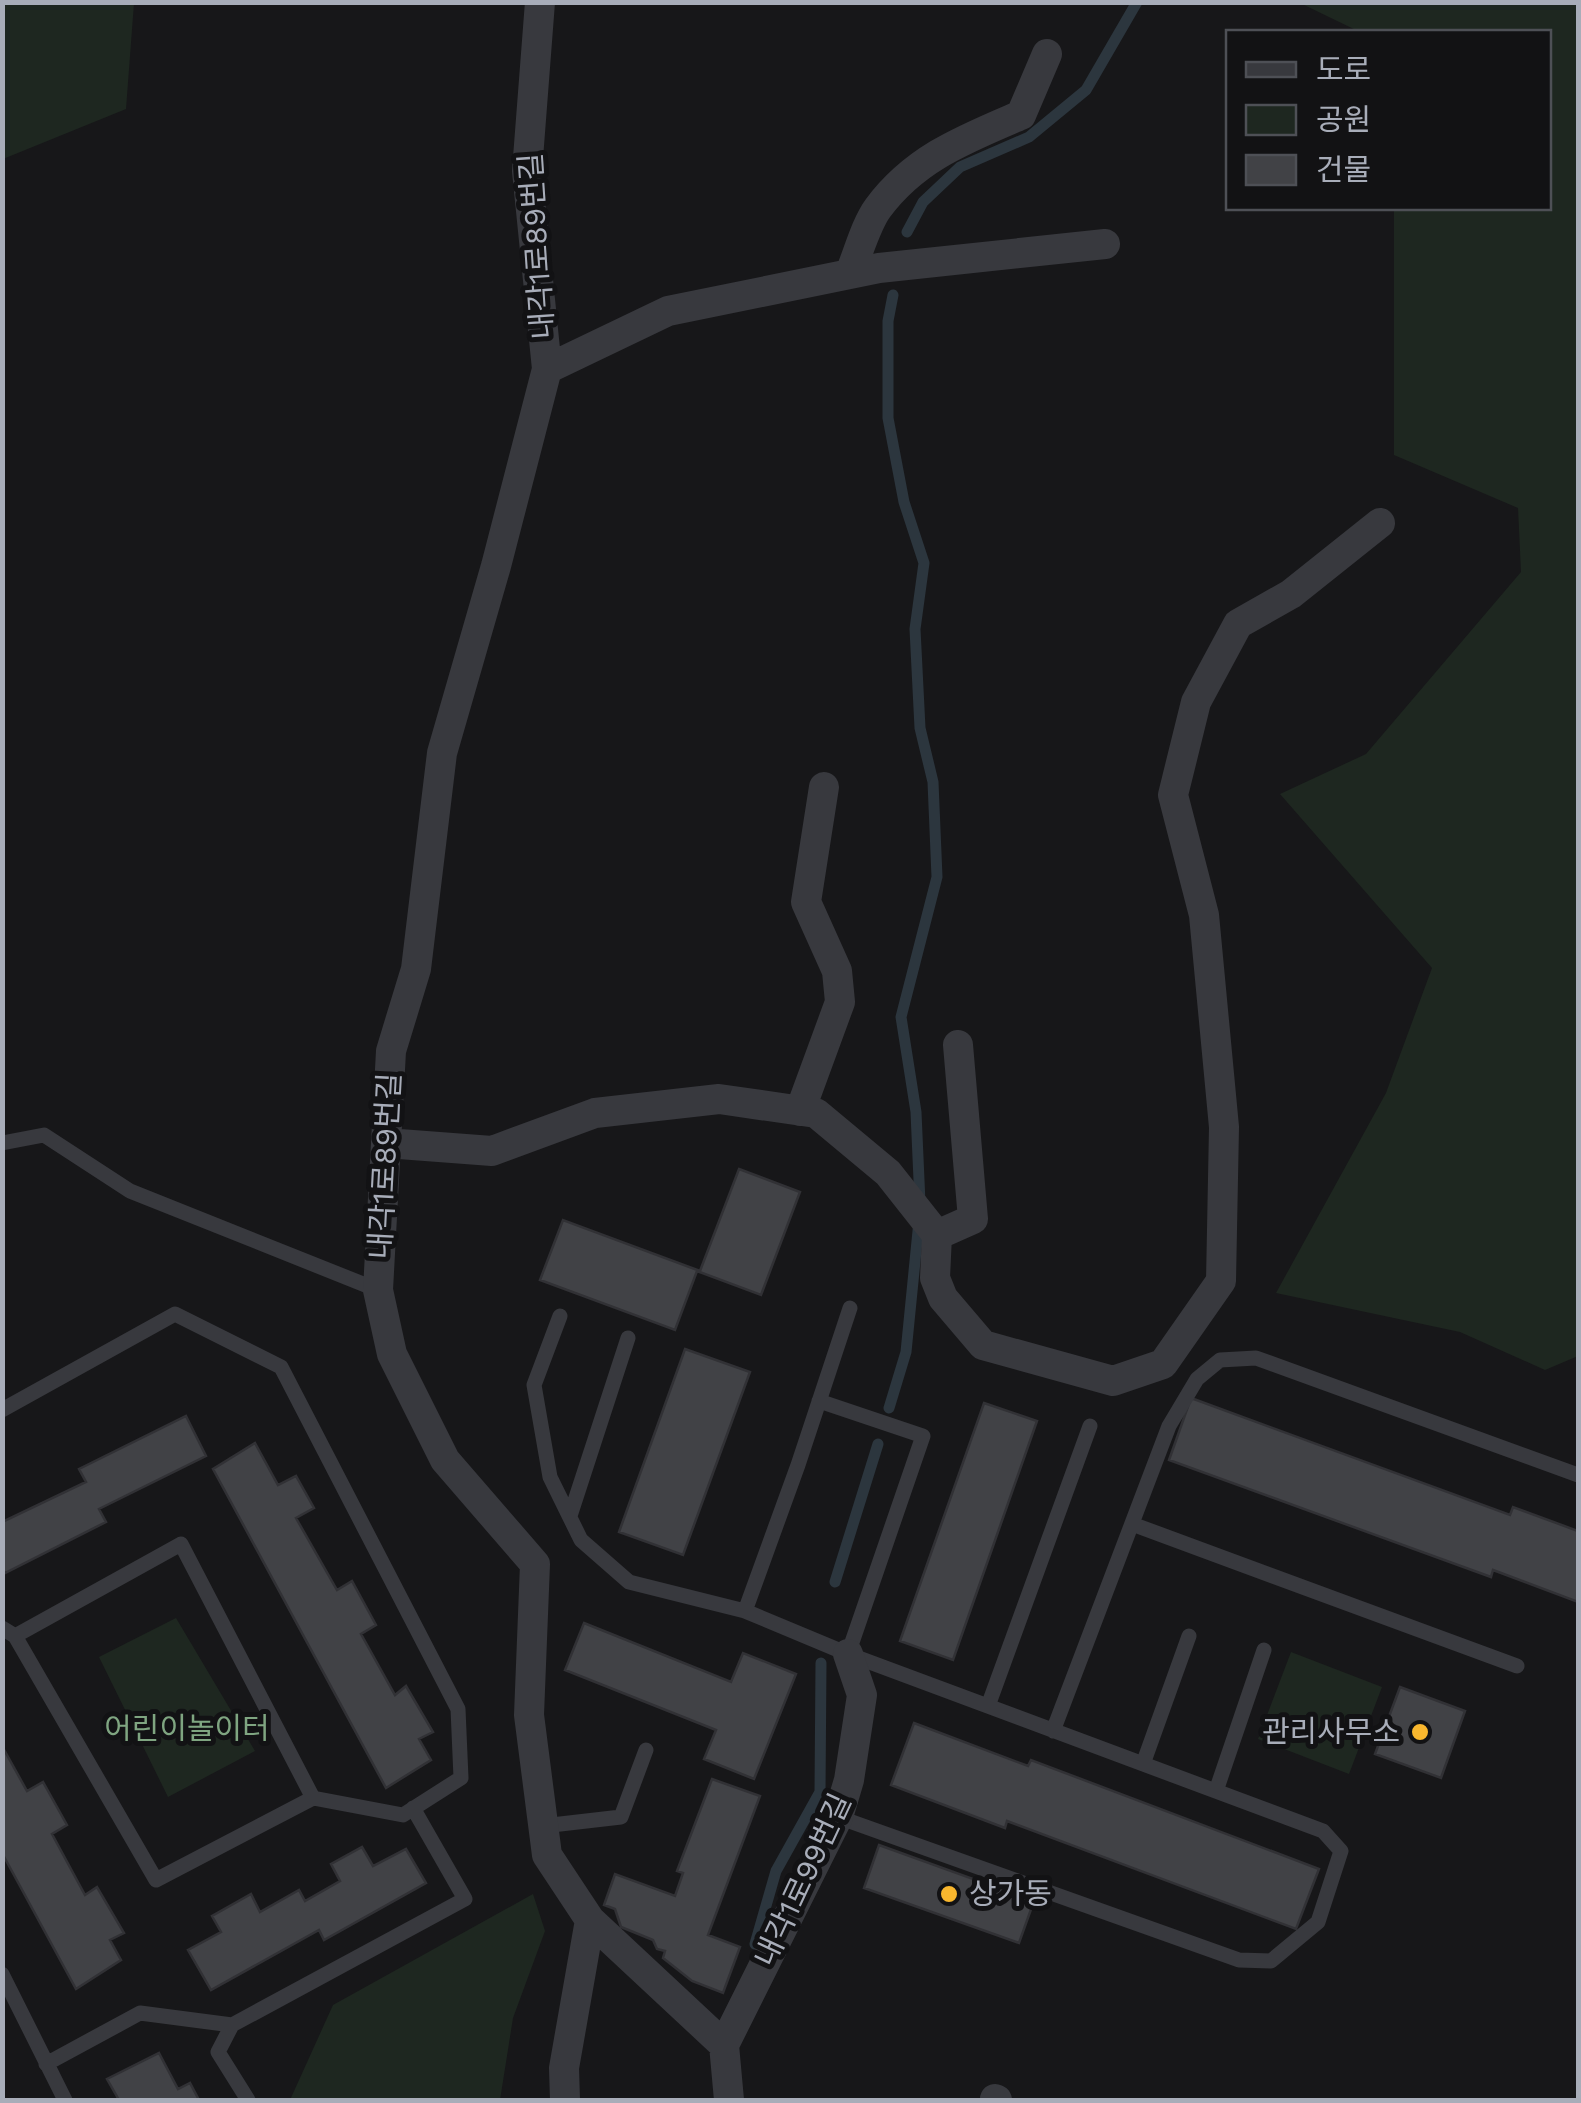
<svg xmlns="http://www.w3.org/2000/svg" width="1581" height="2103" viewBox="0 0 1581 2103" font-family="'Work Sans','Noto Sans KR',sans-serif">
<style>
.green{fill:#1e2720}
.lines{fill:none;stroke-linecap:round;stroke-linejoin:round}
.stream{stroke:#2c363e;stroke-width:11}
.building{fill:#414246;stroke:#313135;stroke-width:2.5}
.lane{stroke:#38393e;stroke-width:15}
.street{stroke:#38393e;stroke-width:30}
.poi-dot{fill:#f9b72e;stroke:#121214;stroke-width:4}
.labels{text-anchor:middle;stroke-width:10;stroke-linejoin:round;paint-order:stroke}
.street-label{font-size:30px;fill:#a8adb9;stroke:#121214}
.park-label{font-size:30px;fill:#7fa581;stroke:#121214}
.poi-label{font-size:30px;fill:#a8adb9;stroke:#121214;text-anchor:end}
</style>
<rect width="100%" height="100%" fill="#171719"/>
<path class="green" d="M 3,2 L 134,3 L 126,109 L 3,159 Z
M 1300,3 L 1578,3 L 1578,1356 L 1545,1370 L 1460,1332 L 1276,1293 L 1386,1093 L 1432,968 L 1280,794 L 1366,754 L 1521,572 L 1518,508 L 1394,455 L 1394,208 L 1548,208 L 1548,32 L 1360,32 Z
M 176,1618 L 255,1751 L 168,1797 L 99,1657 Z
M 1291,1652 L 1382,1687 L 1349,1774 L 1258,1739 Z
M 533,1894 L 545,1931 L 513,2018 L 500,2100 L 290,2100 L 333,2005 Z"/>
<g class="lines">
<path class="stream" d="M 907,232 L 923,202 L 960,167 L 1029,137 L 1086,90 L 1137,2
M 893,295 L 888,321 L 888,418 L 904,502 L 924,563 L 915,629 L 920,728 L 933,782 L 937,877 L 901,1017 L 916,1112 L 920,1203
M 889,1408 L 906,1352 L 919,1221
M 835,1582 L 878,1444
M 755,1944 L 776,1871 L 820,1792 L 821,1663"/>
</g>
<path class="building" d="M 739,1169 L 800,1192 L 761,1295 L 697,1271 L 675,1330 L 540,1280 L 563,1220 L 700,1271 Z
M 685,1349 L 750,1372 L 683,1555 L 619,1532 Z
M 1191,1398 L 1510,1515 L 1513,1507 L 1578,1531 L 1578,1602 L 1493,1570 L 1491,1577 L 1169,1460 Z
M 984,1403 L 1037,1421 L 953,1660 L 900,1641 Z
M 186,1416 L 206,1456 L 99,1509 L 106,1522 L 5,1573 L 2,1568 L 2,1522 L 86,1482 L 79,1469 Z
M 255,1443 L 278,1485 L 296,1476 L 314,1508 L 296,1518 L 337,1590 L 352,1581 L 376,1625 L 361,1634 L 395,1695 L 406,1686 L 433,1732 L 419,1739 L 431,1760 L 386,1788 L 213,1469 Z
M 584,1623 L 731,1682 L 743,1653 L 796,1674 L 754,1779 L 704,1759 L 716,1730 L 565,1670 Z
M 1400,1687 L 1465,1711 L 1441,1778 L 1375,1754 Z
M 914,1723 L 1028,1766 L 1031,1760 L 1319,1869 L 1296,1929 L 1007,1821 L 1005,1828 L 891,1785 Z
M 2,1746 L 27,1791 L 43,1782 L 67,1825 L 52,1834 L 85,1895 L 97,1887 L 124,1933 L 110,1940 L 121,1960 L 76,1989 L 2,1853 Z
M 712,1779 L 760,1796 L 708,1935 L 740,1947 L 723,1993 L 692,1981 L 663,1958 L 665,1951 L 657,1949 L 653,1940 L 621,1927 L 615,1909 L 604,1905 L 615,1874 L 675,1896 L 683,1873 L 677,1871 Z
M 879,1845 L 1034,1901 L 1019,1943 L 864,1888 Z
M 362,1847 L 373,1866 L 406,1849 L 426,1883 L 324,1940 L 319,1930 L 211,1990 L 188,1950 L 221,1932 L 212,1916 L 251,1894 L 260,1912 L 299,1890 L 305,1901 L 340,1881 L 331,1864 Z
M 159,2053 L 178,2089 L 190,2083 L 199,2100 L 119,2100 L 107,2079 Z"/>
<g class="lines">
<path class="lane" d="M 2,1143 L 44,1135 L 130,1191 L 378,1290
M 560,1316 L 534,1385 L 550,1477 L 581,1540 L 629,1582 L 745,1611
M 819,1401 L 923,1436 L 848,1654
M 2,1410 L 175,1314 L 281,1367 L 458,1709 L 461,1778 L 403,1815 L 313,1798 L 181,1544 L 15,1636 L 2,1628
M 570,1516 L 628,1338
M 1132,1524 L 1517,1666
M 15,1636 L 156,1880 L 313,1798
M 988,1706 L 1090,1426
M 1053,1731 L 1169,1426 L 1197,1379 L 1220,1360 L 1256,1358 L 1578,1475
M 1143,1764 L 1189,1636
M 1216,1791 L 1264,1650
M 838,1817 L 1239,1960 L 1271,1961 L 1318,1922 L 1341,1851 L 1323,1831 L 848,1654 L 745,1611 L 798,1465 L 850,1308
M 543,1826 L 621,1817 L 646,1750
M 2,1974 L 65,2100
M 232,2025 L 218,2052 L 248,2100
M 46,2064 L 140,2013 L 232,2025 L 465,1899 L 413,1808"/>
<path class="street" d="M 540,2 L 527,171 L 547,369 L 496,566 L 442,753 L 416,969 L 391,1051 L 378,1290 L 392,1354 L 445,1460 L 535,1564 L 529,1715 L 547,1855 L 590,1920 L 724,2045
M 850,273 C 858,254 866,224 878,208 C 915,158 965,139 1021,115 L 1047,54
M 547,369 L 668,311 L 879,268 L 1105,244
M 800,1111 L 840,1002 L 837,971 L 806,902 L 824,787
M 386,1143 L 492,1151 L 595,1113 L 719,1099 L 816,1113 L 888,1173 L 937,1235 L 935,1278 L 943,1298 L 983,1345 L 1113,1381 L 1163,1364 L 1221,1281 L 1224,1127 L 1204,915 L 1173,795 L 1196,702 L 1238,624 L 1291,594 L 1380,523
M 937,1235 L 973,1219 L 958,1045
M 995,2099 L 997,2100
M 565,2100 L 564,2068 L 590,1920
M 729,2100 L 724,2045 L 838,1817 L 849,1780 L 862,1695 L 848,1654"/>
</g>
<g class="poi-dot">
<circle cx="1420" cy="1732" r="10"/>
<circle cx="949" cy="1894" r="10"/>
</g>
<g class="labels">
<g class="street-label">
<text transform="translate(537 246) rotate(-94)" y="10">내각1로89번길</text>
<text transform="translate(385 1166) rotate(-87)" y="10">내각1로89번길</text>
<text transform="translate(803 1880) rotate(-65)" y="10">내각1로99번길</text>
</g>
<g class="park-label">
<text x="187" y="1739">어린이놀이터</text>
</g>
<g class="poi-label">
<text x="1400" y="1742">관리사무소</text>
<text x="969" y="1904" text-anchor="start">상가동</text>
</g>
</g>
<rect width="1581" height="2103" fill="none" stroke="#a8adb9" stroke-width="10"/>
<rect x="1226" y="30" width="325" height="180" fill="#121214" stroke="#4e5056" stroke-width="2.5"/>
<rect x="1246" y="62" width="50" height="15" fill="#38393e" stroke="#4e5056" stroke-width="2.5"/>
<text x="1316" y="80" font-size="30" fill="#a8adb9">도로</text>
<rect x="1246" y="105" width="50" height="30" fill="#1e2720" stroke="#4e5056" stroke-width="2.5"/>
<text x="1316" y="130" font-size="30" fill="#a8adb9">공원</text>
<rect x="1246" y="155" width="50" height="30" fill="#414246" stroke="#4e5056" stroke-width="2.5"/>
<text x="1316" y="180" font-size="30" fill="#a8adb9">건물</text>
</svg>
